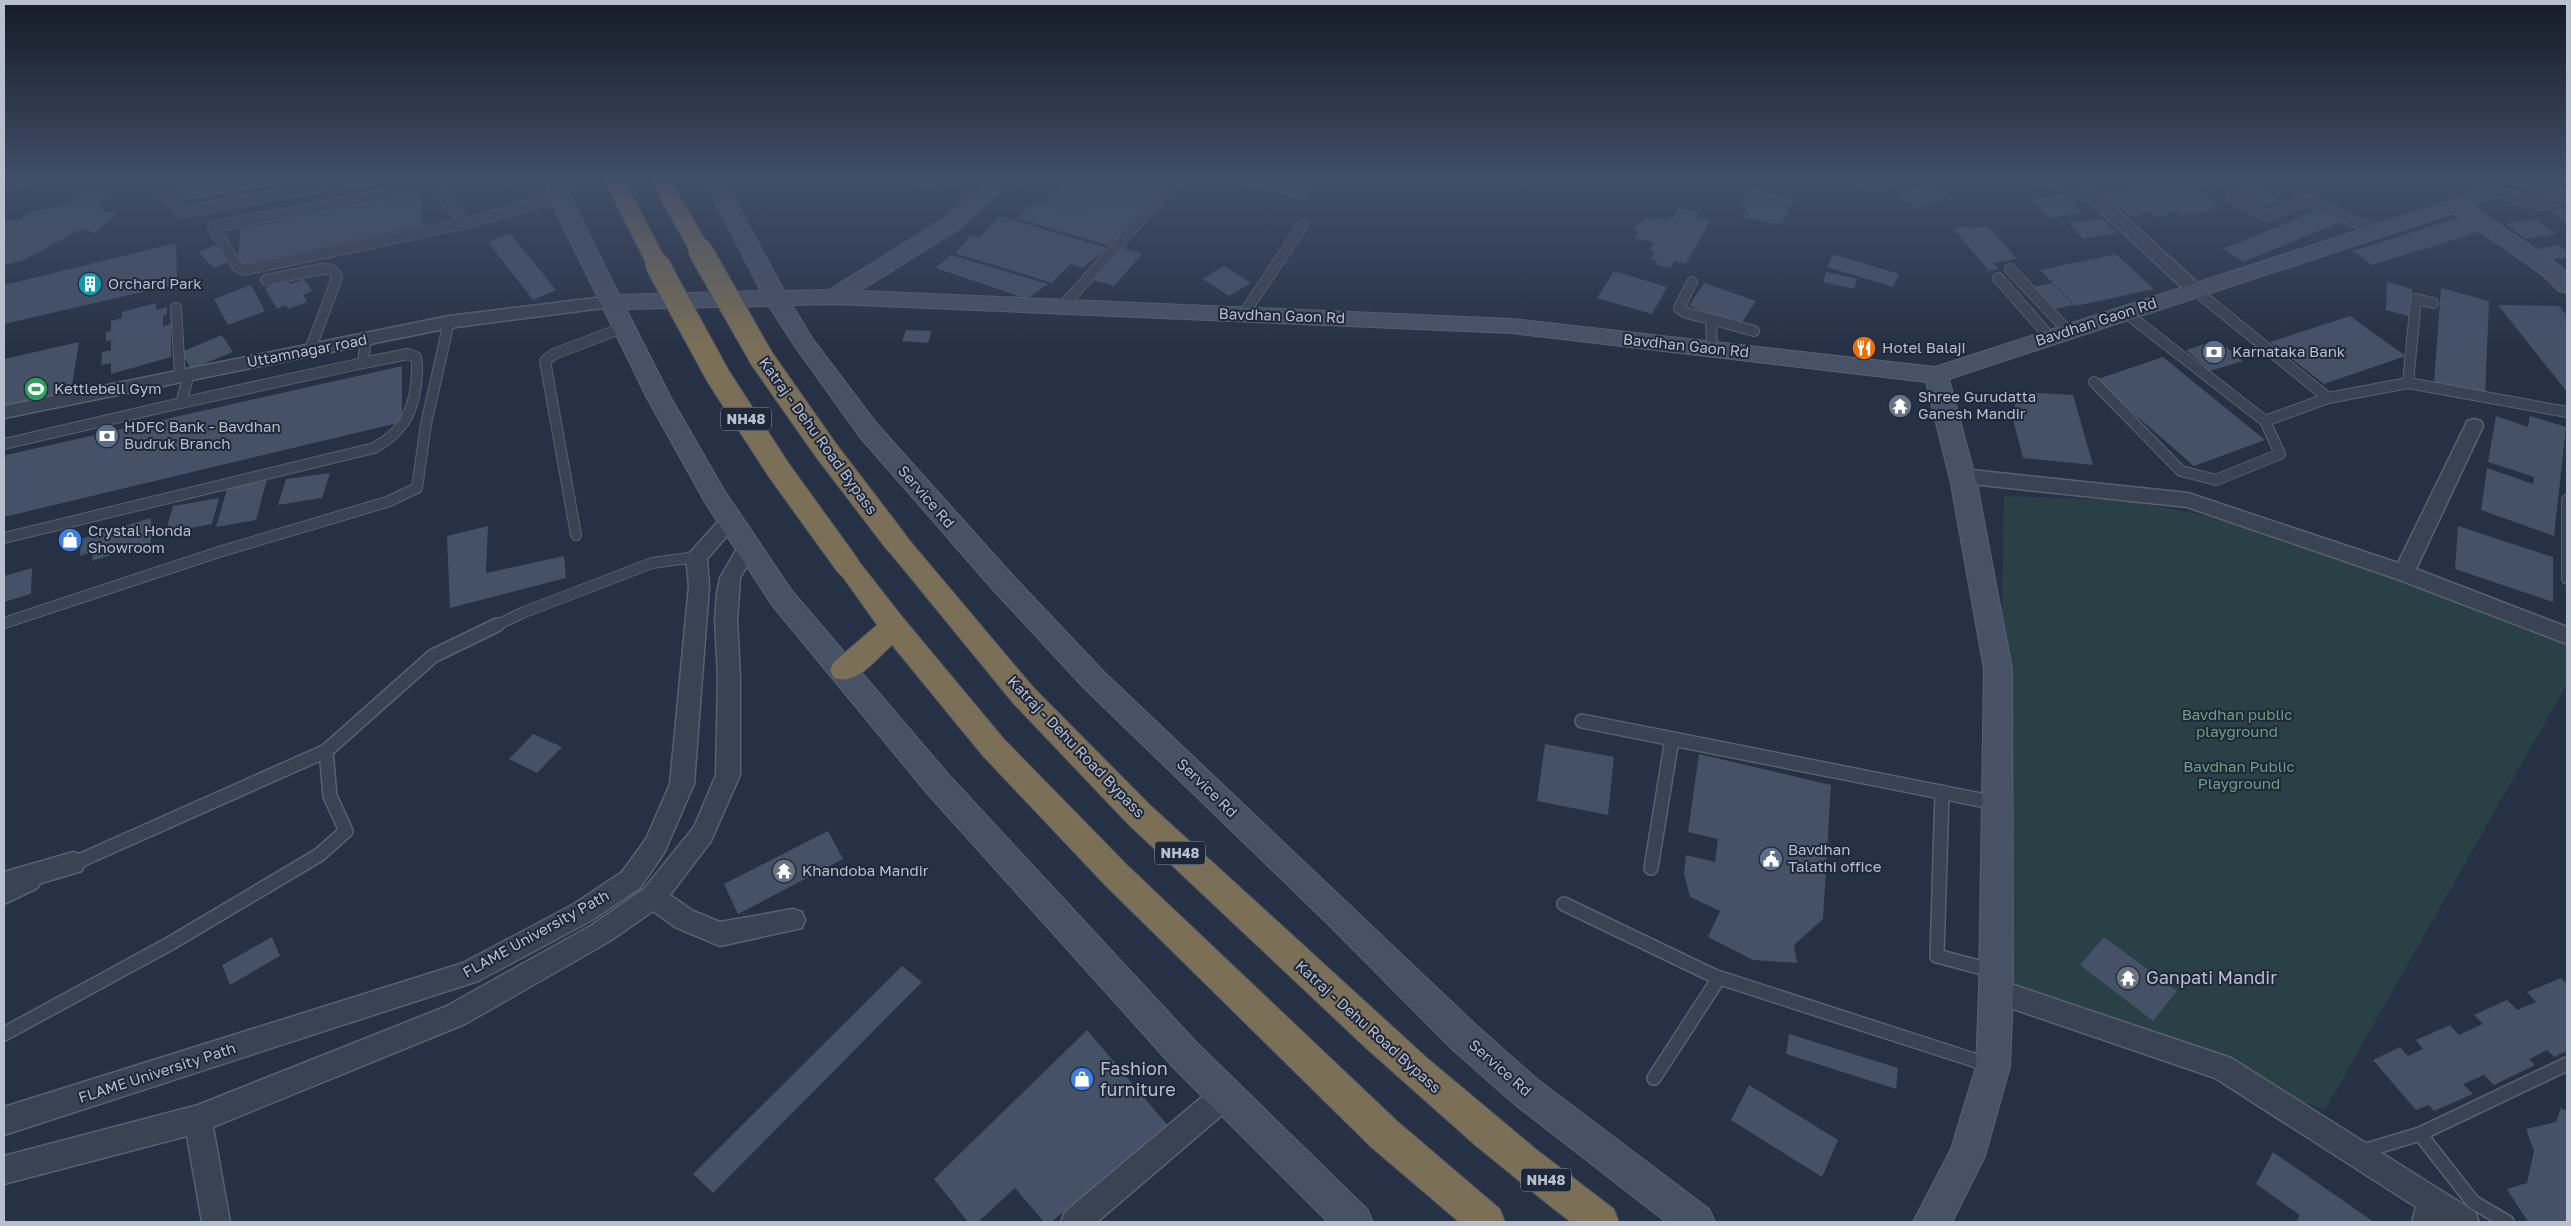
<svg xmlns="http://www.w3.org/2000/svg" width="2571" height="1226" viewBox="0 0 2571 1226" font-family="'Golos Text',sans-serif">
<style>
.medical{fill:#363345}
.green{fill:#284046}
.building{fill:#445167}
.lines{fill:none;stroke-linecap:round;stroke-linejoin:round}
.lane-far1-casing{stroke:#596171;stroke-width:12}
.lane-casing{stroke:#596171;stroke-width:16}
.street-casing{stroke:#596171;stroke-width:3}
.secondary-casing{stroke:#596171;stroke-width:2}
.highway-casing{stroke:#454e5f;stroke-width:2}
.lane-far1{stroke:#3a4354;stroke-width:10}
.lane{stroke:#3a4354;stroke-width:13}
.street{fill:#3a4354;fill-rule:evenodd}
.secondary{fill:#485267;fill-rule:evenodd}
.highway{fill:#7b6f57;fill-rule:evenodd}
.highway-bridge-casing{stroke:#454e5f;stroke-width:26;stroke-linecap:butt}
.highway-bridge{stroke:#7b6f57;stroke-width:24}
.labels{text-anchor:middle;stroke-width:4;stroke-linejoin:round;paint-order:stroke}
.shield{fill:#1f283a;stroke:#8a92a2;stroke-width:1}
.shield-label{font-size:14px;font-weight:bold;fill:#b8bfce}
.poi-label{font-size:15px;fill:#b8bfce;stroke:#1f283a;text-anchor:start}
.street-label{font-size:15px;fill:#b8bfce;stroke:#1f283a}
.park-label{font-size:15px;fill:#6da07c;stroke:#1f283a}
.near-poi-label{font-size:18px;fill:#b8bfce;stroke:#1f283a;text-anchor:start}
</style>
<rect width="100%" height="100%" fill="#263145"/>
<path class="medical" d="M 900,178 L 989,178 L 974,193 Z"/>
<path class="green" d="M 2004,496 L 2126,500 L 2256,526 L 2567,634 L 2567,684 L 2325,1110 L 1996,991 Z"/>
<path class="building" d="M 161,178 L 313,178 L 313,179 L 185,200 Z
M 1066,178 L 1170,178 L 1109,246 L 1017,218 L 1035,201 L 1087,216 L 1043,202 Z
M 1220,178 L 1321,178 L 1304,200 Z
M 1842,178 L 1899,178 L 1879,195 Z
M 2060,178 L 2109,178 L 2087,194 L 2058,179 Z
M 2156,178 L 2191,178 L 2203,185 L 2196,188 L 2220,205 L 2198,215 L 2193,212 L 2182,216 L 2175,211 L 2158,218 L 2149,211 L 2134,217 L 2105,198 Z
M 2207,178 L 2242,178 L 2218,185 Z
M 2533,178 L 2547,178 L 2567,189 L 2547,199 L 2519,184 Z
M 1930,182 L 1950,194 L 1919,209 L 1899,196 Z
M 2255,183 L 2282,201 L 2265,206 L 2238,188 Z
M 1750,188 L 1793,200 L 1781,225 L 1742,217 L 1747,208 L 1740,206 Z
M 83,191 L 110,193 L 100,203 L 105,212 L 118,213 L 95,233 L 82,229 L 22,261 L 4,265 L 4,220 L 19,220 L 28,213 L 67,204 Z
M 421,192 L 423,225 L 238,265 L 240,229 Z
M 2064,194 L 2082,213 L 2049,218 L 2031,199 Z
M 1679,208 L 1699,213 L 1697,217 L 1710,221 L 1686,264 L 1674,261 L 1671,268 L 1655,264 L 1657,260 L 1651,259 L 1655,252 L 1650,250 L 1654,243 L 1635,238 L 1638,231 L 1633,230 L 1638,222 L 1642,223 L 1645,217 L 1655,220 L 1656,217 L 1667,220 L 1669,217 L 1673,218 Z
M 2562,208 L 2567,212 L 2567,223 L 2549,211 Z
M 2318,210 L 2340,222 L 2243,262 L 2223,249 Z
M 999,216 L 1107,248 L 1082,268 L 1070,264 L 1052,283 L 955,253 L 971,235 L 980,237 Z
M 2461,217 L 2482,231 L 2372,265 L 2353,251 Z
M 2102,219 L 2117,233 L 2083,239 L 2069,223 Z
M 2536,219 L 2556,234 L 2526,239 L 2506,224 Z
M 1969,226 L 1971,228 L 1988,226 L 2017,259 L 1993,263 L 1998,269 L 1989,271 L 1953,228 Z
M 510,233 L 556,290 L 533,300 L 488,242 Z
M 176,243 L 177,284 L 4,324 L 4,285 Z
M 215,245 L 232,260 L 214,268 L 198,252 Z
M 2558,245 L 2567,252 L 2567,257 L 2548,261 L 2533,250 Z
M 1119,247 L 1142,254 L 1114,286 L 1090,279 Z
M 1833,254 L 1899,274 L 1893,287 L 1827,267 Z
M 2116,254 L 2154,289 L 2076,306 L 2040,270 Z
M 951,255 L 1048,284 L 1027,299 L 936,268 Z
M 1224,266 L 1251,283 L 1229,296 L 1203,279 Z
M 1614,271 L 1667,287 L 1652,314 L 1597,298 Z
M 1826,272 L 1857,279 L 1854,289 L 1823,282 Z
M 287,279 L 290,284 L 304,279 L 312,291 L 303,295 L 307,302 L 288,309 L 286,305 L 277,309 L 265,288 Z
M 2387,282 L 2412,289 L 2412,317 L 2386,310 Z
M 1704,283 L 1756,301 L 1741,324 L 1689,306 Z
M 2052,283 L 2074,305 L 2050,310 L 2028,288 Z
M 251,285 L 265,311 L 228,325 L 214,299 Z
M 2441,288 L 2489,301 L 2485,397 L 2434,382 Z
M 156,303 L 156,310 L 167,307 L 167,314 L 163,316 L 163,326 L 171,324 L 171,357 L 111,374 L 111,363 L 101,365 L 102,352 L 111,350 L 111,341 L 117,340 L 106,341 L 106,332 L 111,331 L 111,321 L 122,318 L 122,312 Z
M 2498,305 L 2559,306 L 2567,316 L 2567,392 Z
M 2350,316 L 2406,356 L 2324,384 L 2270,342 Z
M 906,330 L 932,331 L 928,343 L 902,341 Z
M 222,335 L 233,352 L 191,369 L 181,352 Z
M 2218,340 L 2243,361 L 2210,371 L 2186,350 Z
M 79,342 L 71,391 L 4,406 L 4,359 Z
M 2163,357 L 2265,440 L 2194,466 L 2095,380 Z
M 402,366 L 402,422 L 4,517 L 4,464 L 6,455 Z
M 2022,392 L 2073,395 L 2093,465 L 2023,458 L 2011,412 Z
M 2496,416 L 2528,427 L 2530,416 L 2566,427 L 2554,536 L 2481,510 L 2487,468 L 2533,484 L 2534,477 L 2488,462 Z
M 330,473 L 322,498 L 278,505 L 286,479 Z
M 267,479 L 256,520 L 216,527 L 228,486 Z
M 219,498 L 212,524 L 165,533 L 173,506 Z
M 151,518 L 151,543 L 92,561 L 93,552 L 80,556 L 81,539 Z
M 488,526 L 486,573 L 564,556 L 566,578 L 450,608 L 447,536 Z
M 2458,526 L 2553,557 L 2553,602 L 2455,569 Z
M 32,568 L 31,594 L 4,602 L 4,576 Z
M 533,734 L 562,747 L 537,773 L 509,759 Z
M 1545,744 L 1614,757 L 1608,815 L 1537,801 Z
M 1699,754 L 1831,785 L 1823,919 L 1794,945 L 1797,963 L 1753,960 L 1708,937 L 1720,911 L 1690,897 L 1684,873 L 1686,855 L 1715,862 L 1718,839 L 1688,832 Z
M 828,831 L 843,859 L 738,914 L 724,884 Z
M 272,937 L 280,956 L 230,985 L 222,965 Z
M 2104,937 L 2177,991 L 2153,1021 L 2080,965 Z
M 902,966 L 922,982 L 713,1193 L 693,1174 Z
M 2561,978 L 2567,984 L 2567,1051 L 2554,1057 L 2547,1050 L 2529,1059 L 2535,1065 L 2494,1085 L 2484,1075 L 2463,1084 L 2473,1094 L 2434,1111 L 2429,1105 L 2416,1110 L 2373,1060 L 2400,1047 L 2408,1056 L 2423,1049 L 2416,1040 L 2450,1025 L 2459,1035 L 2483,1024 L 2474,1015 L 2507,1000 L 2517,1010 L 2536,1002 L 2527,992 Z
M 1087,1030 L 1169,1127 L 1051,1222 L 1044,1222 L 1015,1188 L 978,1222 L 968,1222 L 934,1179 Z
M 1789,1034 L 1898,1068 L 1896,1089 L 1786,1054 Z
M 1749,1085 L 1838,1140 L 1822,1177 L 1731,1120 Z
M 2561,1108 L 2567,1111 L 2567,1222 L 2528,1222 L 2507,1189 L 2527,1183 L 2534,1151 L 2526,1129 L 2556,1122 Z
M 2273,1152 L 2374,1222 L 2296,1222 L 2300,1215 L 2256,1184 Z"/>
<g class="lines">
<g class="lane-far1-casing">
<path id="lane-far1" d="M 148,178 L 182,212 L 367,178
M 915,178 L 935,183
M 426,186 L 432,187 L 467,223 L 244,270 L 238,267 L 213,227 Z
M 2231,196 L 2266,216 L 2308,200 L 2376,231
M 467,223 L 561,196
M 2010,269 L 2068,331
M 1998,278 L 2050,337
M 266,280 L 321,269 C 329,269 335,269 337,278 L 310,350
M 1692,282 L 1679,308 L 1686,313 L 1711,319 L 1712,349
M 2195,290 L 2328,398
M 1062,307 L 1178,178
M 176,308 L 180,376
M 2126,313 L 2265,421
M 1243,315 L 1303,225
M 1711,319 L 1754,331
M 189,374 L 181,403 L 363,363 L 366,339
M 2094,382 L 2181,471 L 2216,480 L 2280,454 L 2265,421 L 2328,398 L 2408,383 L 2416,299 L 2433,303
M 2408,383 L 2567,412
M 4,444 L 181,403
M 2567,500 L 2567,579
M 576,535 L 545,361 L 554,354 L 625,327
M 4,538 L 374,448 C 401,433 412,416 416,385 C 417,375 418,367 416,357 L 408,354 L 363,363
M 4,623 L 219,552 L 387,502 L 417,488 L 426,424 L 449,322
M 495,626 L 522,613 L 652,563 L 696,557"/>
</g>
<g class="lane-casing">
<path id="lane" d="M 1582,721 L 1996,803
M 1942,792 L 1937,956 L 1994,971
M 70,865 L 326,751 L 433,656 L 497,625
M 1651,868 L 1672,739
M 4,897 L 33,883
M 1564,904 L 1714,976 L 1989,1065
M 4,1034 L 171,943 L 319,855 L 346,831 L 330,796 L 326,751
M 1654,1078 L 1719,978
M 2420,1134 L 2473,1202 L 2507,1222
M 2360,1152 L 2420,1134 L 2567,1064"/>
</g>
<g class="street-casing">
<path id="street" d="M 10,178 L 36,178 L 34,181 L 4,189 L 4,179 Z
M 2039,178 L 2060,178 L 2096,193 L 2133,178 L 2154,178 L 2152,181 L 2107,200 L 2201,286 L 2204,290 L 2201,294 L 2189,294 L 2090,202 L 2041,181 Z
M 2491,185 L 2542,200 L 2567,191 L 2567,201 L 2543,210 L 2485,193 L 2483,190 Z
M 612,296 L 618,298 L 621,302 L 618,306 L 449,328 L 4,418 L 4,406 L 449,316 Z
M 2474,419 L 2481,421 L 2483,426 L 2416,569 L 2567,627 L 2567,644 L 2397,579 L 2187,507 L 1962,483 L 1955,481 L 1952,476 L 1955,471 L 1962,469 L 2188,493 L 2398,563 L 2465,426 L 2467,421 Z
M 730,514 L 737,516 L 740,521 L 707,559 L 709,586 L 694,784 L 664,853 L 640,888 L 592,920 L 478,981 L 4,1135 L 4,1107 L 463,963 L 574,904 L 622,872 L 646,839 L 670,784 L 689,586 L 686,557 L 723,516 Z
M 747,540 L 754,543 L 757,548 L 740,578 L 739,593 L 737,619 L 740,677 L 740,775 L 711,841 L 670,895 L 693,911 L 720,922 L 793,909 L 802,912 L 805,920 L 802,928 L 720,946 L 675,927 L 653,911 L 610,941 L 465,1024 L 213,1127 L 230,1222 L 202,1222 L 187,1136 L 4,1184 L 4,1156 L 198,1105 L 447,1006 L 592,925 L 644,889 L 694,827 L 716,775 L 718,677 L 715,619 L 717,593 L 720,578 L 740,543 Z
M 73,852 L 82,855 L 85,863 L 82,871 L 4,894 L 4,872 Z
M 1996,979 L 2231,1058 L 2475,1212 L 2479,1222 L 2412,1222 L 2416,1207 L 2215,1078 L 1987,1000 L 1983,991 L 1987,982 Z
M 1225,1082 L 1235,1086 L 1239,1095 L 1235,1104 L 1097,1222 L 1061,1222 L 1065,1212 L 1215,1086 Z"/>
</g>
<g class="secondary-casing">
<path id="secondary" d="M 543,178 L 563,178 L 576,208 L 619,295 L 761,291 L 703,178 L 723,178 L 784,291 L 829,290 L 943,219 L 991,178 L 1013,178 L 959,229 L 860,291 L 1512,319 L 1935,367 L 2450,201 L 2481,187 L 2474,178 L 2499,179 L 2502,183 L 2498,194 L 2472,206 L 2560,266 L 2567,273 L 2567,293 L 2559,291 L 2544,276 L 2454,213 L 1949,379 L 1977,484 L 2012,669 L 2013,991 L 2010,1067 L 1985,1156 L 1952,1222 L 1913,1222 L 1951,1149 L 1976,1067 L 1979,991 L 1984,669 L 1951,484 L 1926,382 L 1512,333 L 834,304 L 792,305 L 812,338 L 877,424 L 1015,578 L 1104,672 L 1476,1025 L 1537,1079 L 1709,1209 L 1715,1222 L 1666,1222 L 1513,1103 L 1452,1049 L 1327,923 L 1084,688 L 995,592 L 859,436 L 796,348 L 769,306 L 626,309 L 671,398 L 724,490 L 792,591 L 948,774 L 1197,1043 L 1367,1209 L 1373,1222 L 1328,1222 L 1173,1067 L 926,792 L 772,605 L 706,504 L 647,398 L 554,208 Z"/>
</g>
<g class="highway-casing">
<path id="highway" d="M 603,178 L 623,178 L 668,264 L 665,269 L 657,271 L 649,269 Z
M 649,178 L 669,178 L 711,250 L 708,255 L 700,257 L 692,255 Z
M 896,532 L 905,535 L 1033,687 L 1150,805 L 1427,1058 L 1537,1150 L 1614,1209 L 1619,1222 L 1571,1222 L 1550,1206 L 1475,1145 L 1367,1049 L 1128,824 L 1013,703 L 887,549 L 883,542 L 887,535 Z
M 848,556 L 857,559 L 904,619 L 1003,738 L 1127,865 L 1397,1121 L 1500,1209 L 1505,1222 L 1459,1222 L 1371,1147 L 1105,885 L 983,756 L 892,645 C 876,659 857,686 834,678 L 830,670 L 834,662 L 877,625 L 835,566 L 839,559 Z"/>
</g>
<use href="#lane-far1" class="lane-far1"/>
<use href="#lane" class="lane"/>
<use href="#street" class="street"/>
<use href="#secondary" class="secondary"/>
<use href="#highway" class="highway"/>
<g class="highway-bridge-casing">
<path id="highway-bridge" d="M 700,250 L 762,359 L 825,449 L 896,542
M 657,264 L 718,376 L 778,469 L 848,566"/>
</g>
<use href="#highway-bridge" class="highway-bridge"/>
</g>
<linearGradient id="sky" x2="0" y2="1"><stop stop-color="#151b26"/><stop offset="0.51" stop-color="#414e68"/><stop offset="1" stop-color="#414e68" stop-opacity="0"/></linearGradient>
<rect width="2571" height="349" fill="url(#sky)"/>
<defs>
<g id="building-disc" transform="scale(1.25)"><circle r="9.5" fill="#0f9aa8" stroke="#1f283a"/><path d="M-4-6H4V6H1V3H-1V6H-4ZM-2.5-4.3h1.7v1.8h-1.7ZM.8-4.3h1.7v1.8H.8ZM-2.5-1h1.7V.8h-1.7ZM.8-1h1.7V.8H.8Z" fill="#fff"/></g>
<g id="restaurant-disc" transform="scale(1.25)"><circle r="9.5" fill="#e8710a" stroke="#1f283a"/><path d="M-5-6h1v4h1v-4h1v4h1v-4h1v5L-1.5 .5V6h-2V.5L-5-1ZM5-6V6H3V1.5H1.5Q1.5-4 5-6Z" fill="#fff"/></g>
<g id="bank-disc" transform="scale(1.25)"><circle r="9.5" fill="#5c6f8a" stroke="#1f283a"/><path d="M-6-4H6V4H-6ZM0-2.3a2.3 2.3 0 1 0 0 4.6a2.3 2.3 0 1 0 0-4.6Z" fill="#fff"/></g>
<g id="stadium-disc" transform="scale(1.25)"><circle r="9.5" fill="#2e9e5b" stroke="#1f283a"/><path d="M0-5a6.5 5 0 1 0 0 10a6.5 5 0 1 0 0-10ZM-3.5-1.8h7v3.6h-7Z" fill="#fff"/></g>
<g id="temple-disc" transform="scale(1.25)"><circle r="9.5" fill="#6b7280" stroke="#1f283a"/><path d="M0-6L5-2H3V0L6.5 2.5H4V6H1.5V3h-3V6H-4V2.5H-6.5L-3 0V-2H-5Z" fill="#fff"/></g>
<g id="shop-disc" transform="scale(1.25)"><circle r="9.5" fill="#3f7fe0" stroke="#1f283a"/><path d="M-5-2.5h2.3a2.7 3.5 0 0 1 5.4 0H5L5.5 6h-11ZM-1.5-2.5h3a1.5 2.3 0 0 0-3 0Z" fill="#fff"/></g>
<g id="civic-disc" transform="scale(1.25)"><circle r="9.5" fill="#5c6f8a" stroke="#1f283a"/><path d="M-.6-6.5H3V-4.5H.6V-3L4-1V1h2V6H-6V1h2V-1L-.6-3ZM-1.2 2.5V6h2.4V2.5Z" fill="#fff"/></g>
</defs>
<g fill-rule="evenodd">
<use href="#building-disc" x="90" y="284"/>
<use href="#restaurant-disc" x="1864" y="348"/>
<use href="#bank-disc" x="2214" y="352"/>
<use href="#stadium-disc" x="36" y="389"/>
<use href="#temple-disc" x="1900" y="406"/>
<use href="#bank-disc" x="107" y="436"/>
<use href="#shop-disc" x="70" y="540"/>
<use href="#civic-disc" x="1771" y="859"/>
<use href="#temple-disc" x="784" y="871"/>
<use href="#temple-disc" x="2128" y="978"/>
<use href="#shop-disc" x="1082" y="1079"/>
</g>
<g class="labels">
<g class="shield">
<rect x="721" y="407.5" width="50" height="23" rx="4"/>
<rect x="1155" y="841.5" width="50" height="23" rx="4"/>
<rect x="1521" y="1168.5" width="50" height="23" rx="4"/>
</g>
<g class="shield-label">
<text x="746" y="424">NH48</text>
<text x="1180" y="858">NH48</text>
<text x="1546" y="1185">NH48</text>
</g>
<g class="poi-label">
<text x="108" y="289">Orchard Park</text>
<text x="1882" y="353">Hotel Balaji</text>
<text x="2232" y="357">Karnataka Bank</text>
<text x="54" y="394">Kettlebell Gym</text>
<text x="1918" y="402">Shree Gurudatta<tspan x="1918" dy="17">Ganesh Mandir</tspan></text>
<text x="124" y="432">HDFC Bank - Bavdhan<tspan x="124" dy="17">Budruk Branch</tspan></text>
<text x="88" y="536">Crystal Honda<tspan x="88" dy="17">Showroom</tspan></text>
<text x="1788" y="855">Bavdhan<tspan x="1788" dy="17">Talathi office</tspan></text>
<text x="802" y="876">Khandoba Mandir</text>
</g>
<g class="street-label">
<text transform="translate(1282 316) rotate(2)" y="5">Bavdhan Gaon Rd</text>
<text transform="translate(2096 322) rotate(-18)" y="5">Bavdhan Gaon Rd</text>
<text transform="translate(1686 346) rotate(6)" y="5">Bavdhan Gaon Rd</text>
<text transform="translate(307 351) rotate(-11)" y="5">Uttamnagar road</text>
<text transform="translate(818 436) rotate(54)" y="5">Katraj - Dehu Road Bypass</text>
<text transform="translate(926 497) rotate(49)" y="5">Service Rd</text>
<text transform="translate(1076 747) rotate(46)" y="5">Katraj - Dehu Road Bypass</text>
<text transform="translate(1207 788) rotate(44)" y="5">Service Rd</text>
<text transform="translate(536 934) rotate(-29)" y="5">FLAME University Path</text>
<text transform="translate(1368 1027) rotate(42)" y="5">Katraj - Dehu Road Bypass</text>
<text transform="translate(1500 1068) rotate(41)" y="5">Service Rd</text>
<text transform="translate(157 1073) rotate(-18)" y="5">FLAME University Path</text>
</g>
<g class="park-label">
<text x="2237" y="720">Bavdhan public<tspan x="2237" dy="17">playground</tspan></text>
<text x="2239" y="772">Bavdhan Public<tspan x="2239" dy="17">Playground</tspan></text>
</g>
<g class="near-poi-label">
<text x="2146" y="984">Ganpati Mandir</text>
<text x="1100" y="1075">Fashion<tspan x="1100" dy="21">furniture</tspan></text>
</g>
</g>
<rect width="2571" height="1226" fill="none" stroke="#b8bfce" stroke-width="10"/>
</svg>
